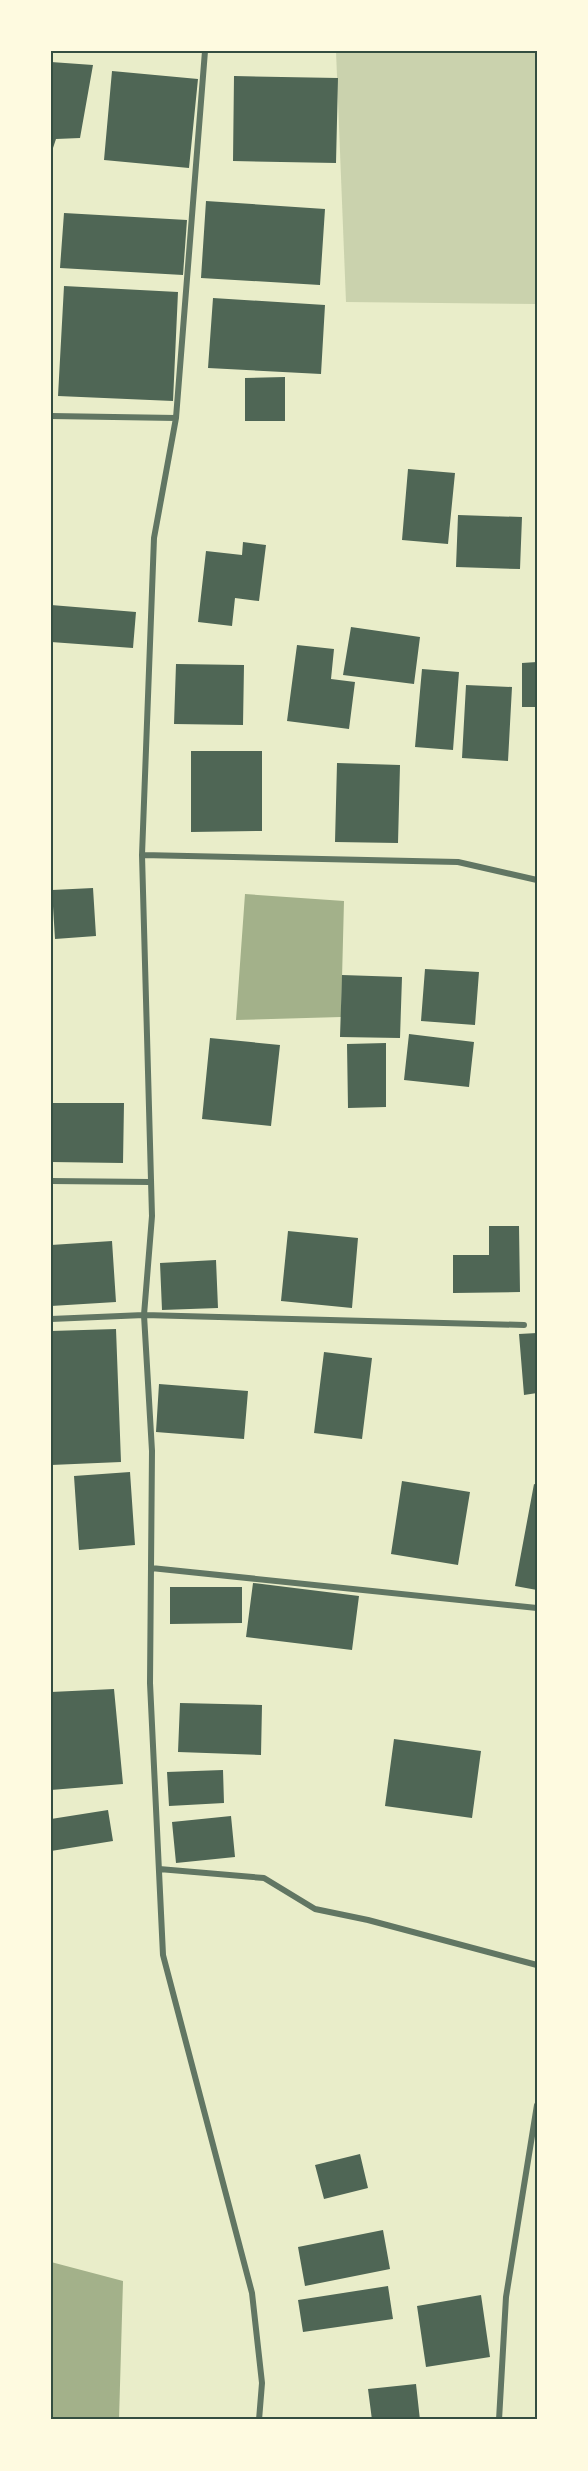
<svg xmlns="http://www.w3.org/2000/svg" width="588" height="2471" viewBox="0 0 588 2471" font-family="Helvetica,sans-serif">
<style>
.green{fill:#cad2ad}
.water{fill:#a3b18a}
.building{fill:#4f6655}
.lines{fill:none;stroke-linecap:round;stroke-linejoin:round}
.minor{stroke:#617663;stroke-width:6}
.neatline{fill:none;stroke:#344e41;stroke-width:2}
</style>
<rect width="100%" height="100%" fill="#e9edc9"/>
<path class="green" d="M 336,51 L 537,51 L 537,304 L 346,302 Z"/>
<path class="water" d="M 245,894 L 344,901 L 341,1017 L 236,1020 Z
M 51,2262 L 123,2281 L 119,2420 L 51,2420 Z"/>
<path class="building" d="M 51,62 L 93,65 L 80,138 L 56,139 L 51,154 Z
M 112,71 L 198,79 L 189,168 L 104,160 Z
M 234,76 L 338,78 L 336,163 L 233,161 Z
M 206,201 L 325,209 L 320,285 L 201,278 Z
M 64,213 L 187,220 L 183,275 L 60,268 Z
M 64,286 L 178,292 L 173,401 L 58,396 Z
M 213,298 L 325,305 L 321,374 L 208,368 Z
M 285,377 L 285,421 L 245,421 L 245,378 Z
M 408,469 L 455,473 L 448,544 L 402,540 Z
M 458,515 L 522,517 L 520,569 L 456,567 Z
M 243,542 L 266,545 L 259,601 L 235,598 L 232,626 L 198,622 L 206,551 L 242,555 Z
M 51,605 L 136,612 L 133,648 L 51,642 Z
M 351,627 L 420,637 L 414,684 L 343,675 Z
M 297,645 L 334,649 L 331,679 L 355,682 L 349,729 L 287,721 Z
M 537,662 L 537,707 L 522,707 L 522,663 Z
M 176,664 L 244,665 L 243,725 L 174,724 Z
M 422,669 L 459,672 L 453,750 L 415,747 Z
M 466,685 L 512,687 L 508,761 L 462,758 Z
M 191,751 L 262,751 L 262,831 L 191,832 Z
M 337,763 L 400,765 L 398,843 L 335,842 Z
M 93,888 L 96,936 L 55,939 L 52,890 Z
M 425,969 L 479,972 L 475,1025 L 421,1021 Z
M 342,975 L 402,977 L 400,1038 L 340,1037 Z
M 409,1034 L 474,1042 L 469,1087 L 404,1080 Z
M 210,1038 L 280,1045 L 271,1126 L 202,1119 Z
M 386,1043 L 386,1107 L 348,1108 L 347,1044 Z
M 51,1103 L 124,1103 L 123,1163 L 51,1162 Z
M 489,1226 L 519,1226 L 520,1292 L 453,1293 L 453,1255 L 489,1255 Z
M 288,1231 L 358,1238 L 352,1308 L 281,1301 Z
M 112,1241 L 116,1302 L 51,1306 L 51,1245 Z
M 216,1260 L 218,1308 L 162,1310 L 160,1263 Z
M 116,1329 L 121,1462 L 51,1465 L 51,1331 Z
M 537,1333 L 537,1393 L 524,1395 L 519,1334 Z
M 324,1352 L 372,1358 L 362,1439 L 314,1433 Z
M 159,1384 L 248,1391 L 244,1439 L 156,1432 Z
M 130,1472 L 135,1545 L 79,1550 L 74,1476 Z
M 402,1481 L 470,1492 L 458,1565 L 391,1554 Z
M 534,1484 L 537,1485 L 537,1590 L 515,1586 Z
M 253,1583 L 359,1596 L 352,1650 L 246,1637 Z
M 170,1587 L 242,1587 L 242,1623 L 170,1624 Z
M 114,1689 L 123,1784 L 51,1790 L 51,1692 Z
M 180,1703 L 262,1705 L 261,1755 L 178,1752 Z
M 394,1739 L 481,1751 L 472,1818 L 385,1806 Z
M 223,1770 L 224,1803 L 169,1806 L 167,1772 Z
M 108,1810 L 113,1841 L 51,1851 L 51,1819 Z
M 231,1816 L 235,1857 L 176,1863 L 172,1822 Z
M 360,2154 L 368,2188 L 324,2199 L 315,2165 Z
M 383,2230 L 390,2269 L 305,2286 L 298,2247 Z
M 388,2286 L 393,2319 L 303,2332 L 298,2300 Z
M 481,2295 L 490,2357 L 426,2367 L 417,2306 Z
M 416,2384 L 420,2420 L 372,2420 L 368,2389 Z"/>
<g class="lines">
<path class="minor" d="M 205,51 L 176,418 L 154,538 L 142,855 L 152,1216 L 144,1315 L 152,1451 L 150,1683 L 163,1955 L 252,2293 L 262,2383 L 259,2420
M 51,416 L 176,418
M 142,855 L 458,862 L 537,880
M 51,1181 L 150,1182
M 51,1319 L 144,1315 L 524,1325
M 151,1568 L 537,1608
M 159,1869 L 264,1878 L 315,1909 L 368,1920 L 537,1965
M 499,2420 L 506,2297 L 537,2105"/>
</g>
<rect width="588" height="2471" fill="none" stroke="#fefae0" stroke-width="105"/>
<rect x="52" y="52" width="484" height="2366" class="neatline"/>
</svg>
